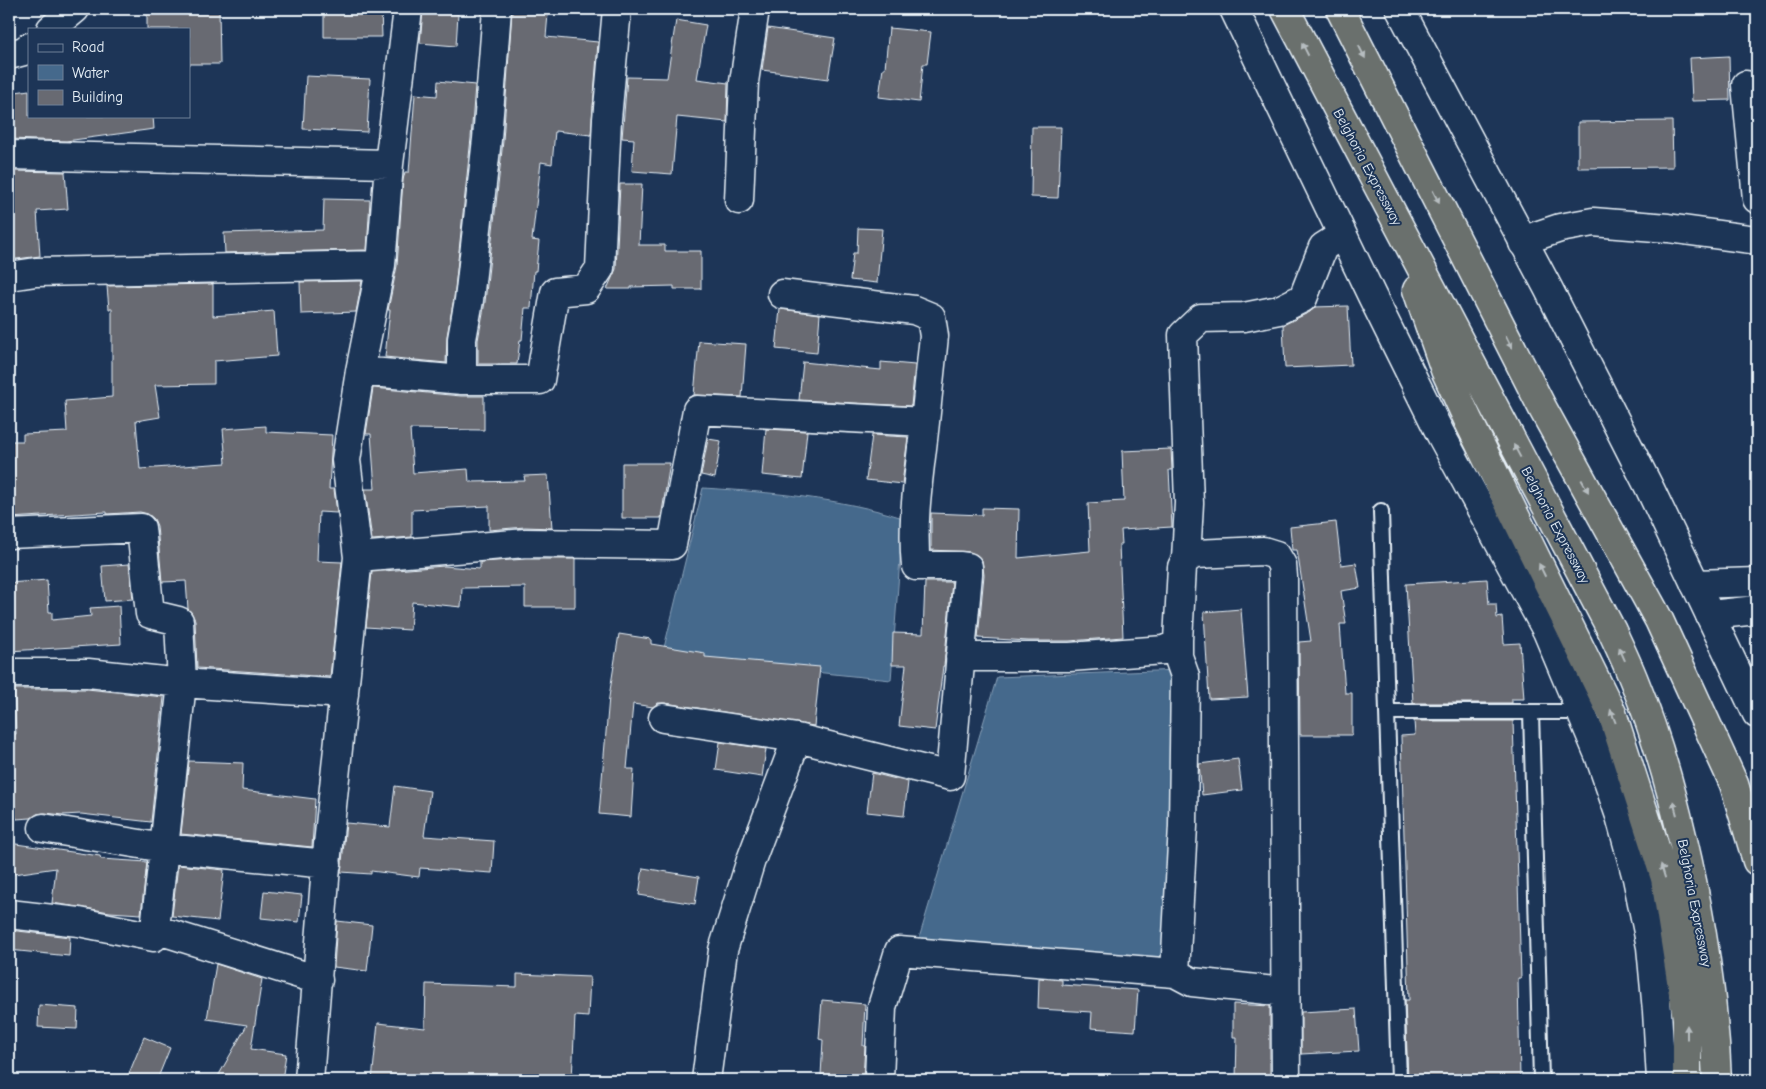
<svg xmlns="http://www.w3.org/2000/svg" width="1766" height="1089" viewBox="0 0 1766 1089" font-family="'Comic Neue',sans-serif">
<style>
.water{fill:#45698c;stroke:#869fb7}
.building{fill:#686a72;stroke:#e8f1f8}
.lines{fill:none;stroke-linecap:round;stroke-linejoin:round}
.lane-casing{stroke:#e8f1f8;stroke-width:18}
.street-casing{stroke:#e8f1f8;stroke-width:31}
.secondary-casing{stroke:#e8f1f8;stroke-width:31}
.highway-casing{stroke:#e8f1f8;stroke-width:31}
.lane{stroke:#1d3557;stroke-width:14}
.street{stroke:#1d3557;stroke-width:28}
.secondary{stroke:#1d3557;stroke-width:28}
.highway{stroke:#6b706d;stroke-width:28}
.oneway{fill:#b6bdc0}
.labels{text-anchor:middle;stroke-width:4;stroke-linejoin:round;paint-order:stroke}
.street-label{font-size:14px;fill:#e8f1f8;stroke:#1d3557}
</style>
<rect width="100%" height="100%" fill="#1d3557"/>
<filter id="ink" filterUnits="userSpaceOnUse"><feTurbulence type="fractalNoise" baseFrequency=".02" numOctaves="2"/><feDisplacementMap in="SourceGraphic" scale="10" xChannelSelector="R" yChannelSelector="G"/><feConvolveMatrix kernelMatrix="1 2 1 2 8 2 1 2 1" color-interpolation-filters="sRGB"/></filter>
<g filter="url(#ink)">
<path class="water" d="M 703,488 C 770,492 839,498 903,518 L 891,680 L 662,656 Z
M 1181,670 L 1178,968 L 917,945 L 997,677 Z"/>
<path class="building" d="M 147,9 L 219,9 L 220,64 L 189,64 L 189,29 L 147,29 Z
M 324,9 L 381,9 L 382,37 L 324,37 Z
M 423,11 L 458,14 L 456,46 L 420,43 Z
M 512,11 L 548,14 L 546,37 L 598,42 L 591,135 L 555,131 L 552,164 L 541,162 L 532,240 L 539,241 L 536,271 L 534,271 L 531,308 L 525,308 L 522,340 L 520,340 L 517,364 L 478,364 L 478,340 L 485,302 L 503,141 Z
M 676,20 L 706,25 L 697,79 L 728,83 L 727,122 L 677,117 L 672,174 L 632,171 L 634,139 L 622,138 L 627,77 L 667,78 Z
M 768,28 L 835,38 L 828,79 L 762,70 Z
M 889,28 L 931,32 L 927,64 L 923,64 L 919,102 L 879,97 L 883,68 L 885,68 Z
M 1729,56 L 1730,100 L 1692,101 L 1690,58 Z
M 306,76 L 370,79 L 367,132 L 303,129 Z
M 438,81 L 475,85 L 471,138 L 454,298 L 447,336 L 446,363 L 385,357 L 390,310 L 388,310 L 397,266 L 403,180 L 405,172 L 409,172 L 415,94 L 437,96 Z
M 29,90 L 29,116 L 153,116 L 154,129 L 66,141 L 9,139 L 9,93 Z
M 1672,121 L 1673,167 L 1578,168 L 1578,122 Z
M 1032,127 L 1061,127 L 1058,198 L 1031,197 Z
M 9,171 L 65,172 L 68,209 L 37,211 L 40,256 L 9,260 Z
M 620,184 L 642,184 L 639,245 L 665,245 L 665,251 L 701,251 L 701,289 L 674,289 L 674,286 L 631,287 L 631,289 L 607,289 L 616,269 Z
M 324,199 L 370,200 L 367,250 L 225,253 L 224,233 L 323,230 Z
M 858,228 L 882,229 L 877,283 L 850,280 L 853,253 L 857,253 Z
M 362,281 L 356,312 L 301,314 L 300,282 Z
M 213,284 L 213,316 L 274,311 L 277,356 L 214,361 L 214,384 L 155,385 L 160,417 L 136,421 L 140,469 L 226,463 L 223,429 L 266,426 L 266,432 L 332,435 L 329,489 L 334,489 L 337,513 L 319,512 L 317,561 L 342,562 L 330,677 L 197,668 L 195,620 L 191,612 L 188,609 L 186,581 L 162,582 L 157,526 L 154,519 L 148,514 L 140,512 L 107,514 L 107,512 L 9,518 L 9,441 L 23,441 L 23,434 L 67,432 L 65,401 L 112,397 L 112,309 L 109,309 L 107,286 Z
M 1348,306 L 1351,365 L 1285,368 L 1283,325 L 1310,312 L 1314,307 Z
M 780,309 L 820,314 L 817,353 L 776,349 Z
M 699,341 L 746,344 L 742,397 L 694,395 Z
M 803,362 L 881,370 L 881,362 L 915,365 L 911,406 L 799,400 Z
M 373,388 L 461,396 L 484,396 L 484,430 L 410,429 L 413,473 L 468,469 L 469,482 L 525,481 L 524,476 L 548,475 L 552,528 L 525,527 L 489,530 L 489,506 L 412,510 L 412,537 L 372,540 L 365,489 L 375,489 L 371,434 L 366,434 Z
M 766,429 L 807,431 L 802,479 L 762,475 Z
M 872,435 L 908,437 L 902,484 L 866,480 Z
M 708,439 L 721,441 L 715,478 L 701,475 Z
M 1171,449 L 1172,470 L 1169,470 L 1172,527 L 1121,530 L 1122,544 L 1119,544 L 1123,637 L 1069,641 L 1029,641 L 978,638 L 984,575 L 982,560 L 977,555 L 970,552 L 931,550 L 931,513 L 982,515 L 982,508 L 1019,509 L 1018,558 L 1090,551 L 1088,503 L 1124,501 L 1122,451 Z
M 622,463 L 670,463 L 661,518 L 622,518 Z
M 1336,522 L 1341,565 L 1356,563 L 1360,588 L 1341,591 L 1346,624 L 1340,624 L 1345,693 L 1352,693 L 1352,735 L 1300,735 L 1299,642 L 1311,641 L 1297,550 L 1292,550 L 1290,527 Z
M 527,559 L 575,559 L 575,607 L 525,607 L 525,587 L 462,588 L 461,607 L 412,602 L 410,630 L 366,627 L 372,572 L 444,566 L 480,569 L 480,562 Z
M 129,564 L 133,599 L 105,601 L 102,566 Z
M 1487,579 L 1489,604 L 1496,604 L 1497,618 L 1502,617 L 1504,644 L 1520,643 L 1524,699 L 1512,699 L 1512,703 L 1413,703 L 1406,584 Z
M 47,580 L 49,612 L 52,612 L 52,620 L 91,616 L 90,608 L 119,606 L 121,644 L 9,651 L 9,583 Z
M 925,582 L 952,582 L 944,666 L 943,666 L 935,730 L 899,726 L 906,665 L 892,665 L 893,633 L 923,634 Z
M 1241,609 L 1248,697 L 1209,699 L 1204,612 Z
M 619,634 L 651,639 L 651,644 L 705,653 L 705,657 L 820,667 L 814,726 L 665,703 L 658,703 L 653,707 L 633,704 L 627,769 L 634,769 L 631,817 L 599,814 L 609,697 Z
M 14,689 L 87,689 L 164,697 L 151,822 L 81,814 L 63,815 L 45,813 L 37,814 L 31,818 L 16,819 L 11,768 L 9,768 L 9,735 L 16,734 Z
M 1414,721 L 1513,721 L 1521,978 L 1518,978 L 1520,1080 L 1408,1080 L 1405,1000 L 1409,1000 L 1401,736 L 1415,735 Z
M 720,742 L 766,749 L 762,777 L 716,770 Z
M 1238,759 L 1242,790 L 1202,795 L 1199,764 Z
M 189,761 L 243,763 L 242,790 L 315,799 L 312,847 L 181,834 Z
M 872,773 L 908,782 L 904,816 L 867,812 Z
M 395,786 L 430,791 L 424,836 L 494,841 L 492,873 L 420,868 L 419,877 L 371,871 L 371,874 L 341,872 L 346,823 L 390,827 Z
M 9,843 L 100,856 L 101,859 L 147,862 L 141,914 L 110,912 L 52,903 L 56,868 L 14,874 Z
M 178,865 L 224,870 L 218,921 L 172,916 Z
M 643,868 L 699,877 L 695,904 L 639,895 Z
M 264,891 L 302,895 L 299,922 L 261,918 Z
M 337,921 L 372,925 L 367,971 L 334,967 Z
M 9,930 L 70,937 L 69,956 L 9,950 Z
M 216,964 L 262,979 L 251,1049 L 286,1054 L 282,1080 L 216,1080 L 247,1025 L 207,1019 Z
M 517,974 L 590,977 L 588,1017 L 575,1016 L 572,1080 L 510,1077 L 509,1080 L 372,1080 L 378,1023 L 425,1028 L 426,984 L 517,987 Z
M 1039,978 L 1062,980 L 1062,985 L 1138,990 L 1135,1031 L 1091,1028 L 1092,1012 L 1038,1009 Z
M 822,1000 L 865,1004 L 863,1046 L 865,1046 L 863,1078 L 821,1075 L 823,1040 L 819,1039 Z
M 1233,1004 L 1270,1006 L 1270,1079 L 1236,1079 L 1237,1037 L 1233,1037 Z
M 39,1005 L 78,1008 L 77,1029 L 38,1027 Z
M 1356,1009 L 1359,1051 L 1301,1054 L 1301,1012 Z
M 144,1037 L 170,1048 L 157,1080 L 139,1080 L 128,1076 Z"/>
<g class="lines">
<g class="lane-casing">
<path id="lane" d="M 1381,511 L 1387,712
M 1531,712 L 1541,1080
M 1399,1080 L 1387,712 L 1581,712"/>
</g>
<g class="street-casing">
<path id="street" d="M 51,29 L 75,9
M 9,55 L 24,51 L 29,47
M 1746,85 L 1757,199
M 9,155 L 389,164
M 739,200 L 744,82 L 755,9
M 1523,243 L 1536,236 L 1560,228 L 1593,222 L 1668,228 L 1757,240
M 9,276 L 36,272 L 381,265
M 360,371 L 462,380 L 540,380 L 555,292 L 586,289 L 600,268 L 607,119 L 617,9
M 462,380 L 462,339 L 469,300 L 487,139 L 497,9
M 9,534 L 141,528 L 150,614 L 179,621 L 182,683 L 164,848 L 43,828
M 358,557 L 526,543 L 672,545 L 697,410 L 925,422 L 934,336 L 931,317 L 914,310 L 782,294
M 1186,559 L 1189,503 L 1183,335 L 1201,318 L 1244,317 L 1279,310 L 1303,298 L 1323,247 L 1342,235
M 1695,584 L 1757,582
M 1710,615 L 1757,610
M 960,657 L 1070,657 L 1164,650 L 1173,646 L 1178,640 L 1182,567 L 1186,559 L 1195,554 L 1263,551 L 1276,555 L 1282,565 L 1283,577 L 1286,1080
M 9,673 L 88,673 L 182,683 L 344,694
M 663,718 L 797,738
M 9,914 L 79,922 L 154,937 L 164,848 L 327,864
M 155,929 L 318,980
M 1175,973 L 1183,826 L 1185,676 L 1178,656 L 1178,640
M 309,1080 L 327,854 L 358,557 L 346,460 L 360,371 L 381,265 L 389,164 L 408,9
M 706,1080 L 723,950 L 751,860 L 797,738 L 950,776 L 968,574 L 968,567 L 961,566 L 916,566 C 911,518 920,470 925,422
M 879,1080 L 882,1007 L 899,951 L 1175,973 L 1192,982 L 1285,992"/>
</g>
<g class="secondary-casing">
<path id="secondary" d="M 1234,9 L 1372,296 L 1441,435 L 1547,631 L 1599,755 L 1620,816 L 1637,878 L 1651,947 L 1657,1011 L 1661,1080
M 1400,9 L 1548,288 L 1650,489 L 1757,714"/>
</g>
<g class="highway-casing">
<path id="highway" d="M 1285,9 L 1612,631 C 1620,648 1628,665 1635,683 C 1655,732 1670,784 1682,836 C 1701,916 1714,998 1717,1080
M 1340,9 L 1543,409 L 1659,620 L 1734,784 L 1757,861
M 1417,290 L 1445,370 L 1469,422 L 1612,713 L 1665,878 L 1687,1018 L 1687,1080"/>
</g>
<use href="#lane" class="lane"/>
<use href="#street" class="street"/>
<use href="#secondary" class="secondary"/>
<use href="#highway" class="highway"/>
</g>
<defs><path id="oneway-solid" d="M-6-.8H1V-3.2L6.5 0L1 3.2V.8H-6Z" transform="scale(1.25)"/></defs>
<g class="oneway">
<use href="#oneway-solid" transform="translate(1305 49) rotate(-117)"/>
<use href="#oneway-solid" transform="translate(1362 52) rotate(63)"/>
<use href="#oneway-solid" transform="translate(1436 197) rotate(63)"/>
<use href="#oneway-solid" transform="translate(1509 342) rotate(63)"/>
<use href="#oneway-solid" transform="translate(1517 451) rotate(-118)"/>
<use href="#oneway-solid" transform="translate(1585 486) rotate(61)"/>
<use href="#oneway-solid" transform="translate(1542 570) rotate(-116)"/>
<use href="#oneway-solid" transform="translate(1622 654) rotate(-114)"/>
<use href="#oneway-solid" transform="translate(1613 716) rotate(-111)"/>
<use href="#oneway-solid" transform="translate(1675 808) rotate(-105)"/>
<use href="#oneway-solid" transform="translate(1663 871) rotate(-107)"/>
<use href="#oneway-solid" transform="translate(1687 1032) rotate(-90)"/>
</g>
</g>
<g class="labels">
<g class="street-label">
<text transform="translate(1368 167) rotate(62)" y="5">Belghoria Expressway</text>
<text transform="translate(1556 525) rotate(62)" y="5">Belghoria Expressway</text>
<text transform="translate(1695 903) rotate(79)" y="5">Belghoria Expressway</text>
</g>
</g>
<rect width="1766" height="1089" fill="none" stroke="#1d3557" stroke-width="30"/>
<rect x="15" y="15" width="1736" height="1059" fill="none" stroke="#e8f1f8" stroke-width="2" filter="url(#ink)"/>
<rect x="28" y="28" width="162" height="90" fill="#1d3557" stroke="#6e8097"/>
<rect x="38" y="44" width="25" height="8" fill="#1d3557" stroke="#6e8097"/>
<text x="72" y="52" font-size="15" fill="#e8f1f8">Road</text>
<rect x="38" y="65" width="25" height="15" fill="#45698c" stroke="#6e8097"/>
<text x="72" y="78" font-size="15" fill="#e8f1f8">Water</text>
<rect x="38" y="90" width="25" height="15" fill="#686a72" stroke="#6e8097"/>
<text x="72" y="102" font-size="15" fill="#e8f1f8">Building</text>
</svg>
